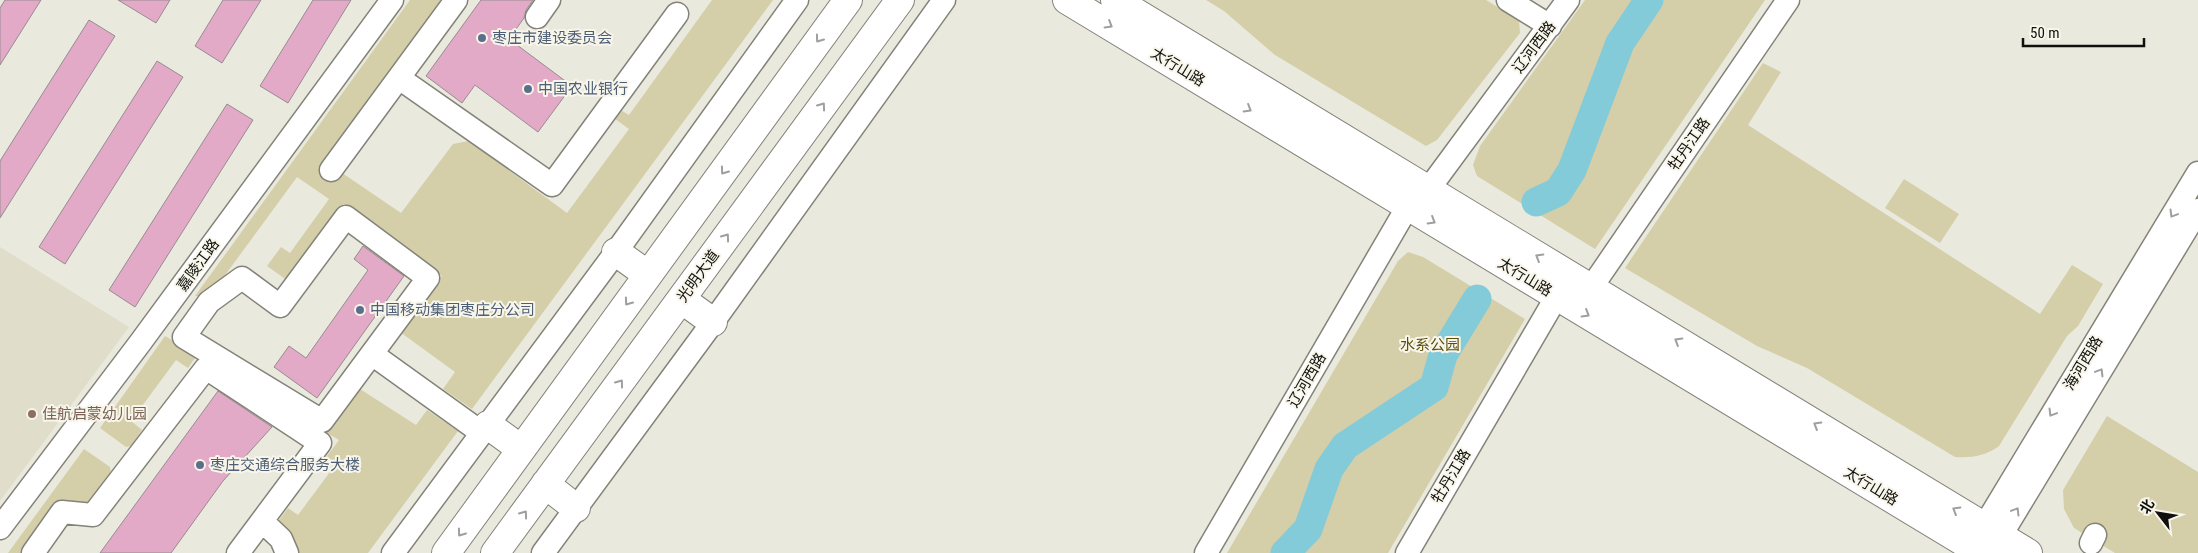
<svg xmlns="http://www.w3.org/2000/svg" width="2198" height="553" viewBox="0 0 2198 553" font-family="'Roboto Condensed','Noto Sans SC',sans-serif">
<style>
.built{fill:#e0ddcb}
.green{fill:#d4cea9}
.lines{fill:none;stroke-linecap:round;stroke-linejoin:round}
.river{stroke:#83cbd9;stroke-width:29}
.building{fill:#e2aac6;stroke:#978c91}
.minor-casing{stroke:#848379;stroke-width:25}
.major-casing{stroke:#848379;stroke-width:30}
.minor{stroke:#fff;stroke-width:22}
.major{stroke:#fff;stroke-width:28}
.oneway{stroke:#a09f9e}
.service-dot{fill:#5c6f8a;stroke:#f8f6eb;stroke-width:2}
.education-dot{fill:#8d6e63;stroke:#f8f6eb;stroke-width:2}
.labels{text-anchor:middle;stroke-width:4;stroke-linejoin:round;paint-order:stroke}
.service-label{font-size:15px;fill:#4e5e75;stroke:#f8f6eb;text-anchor:start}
.street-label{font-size:15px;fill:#11100d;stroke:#f8f6eb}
.park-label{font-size:15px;fill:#5a500b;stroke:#f8f6eb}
.education-label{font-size:15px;fill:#785e54;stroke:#f8f6eb;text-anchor:start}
</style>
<rect width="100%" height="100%" fill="#eae9de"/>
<path class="built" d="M 0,247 L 129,327 L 0,501 Z"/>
<path class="green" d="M 410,0 L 441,0 L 323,160 L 401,213 L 453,144 L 469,141 L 567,213 L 629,129 L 611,116 L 617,108 L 629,115 L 712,0 L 773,0 L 472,409 L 443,389 L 455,372 L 400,332 L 442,276 L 344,204 L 288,281 L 267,266 L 281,247 L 290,253 L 329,199 L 297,177 L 209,297 L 195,296 Z
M 1206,0 L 1486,0 L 1519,20 L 1520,33 L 1437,140 L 1426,146 L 1275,55 L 1224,11 Z
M 1585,0 L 1765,0 L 1595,249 L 1477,176 L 1473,165 L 1480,146 Z
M 1763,63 L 1781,72 L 1748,125 L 2040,314 L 2072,265 L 2103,284 L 2078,326 L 2067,336 L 1999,446 C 1986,456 1971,458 1955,457 L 1807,368 L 1757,346 L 1625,268 Z
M 1904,179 L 1959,214 L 1940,243 L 1885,208 Z
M 1408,252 L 1423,257 L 1525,319 L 1388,553 L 1227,553 L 1398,261 Z
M 165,336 L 197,355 L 188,368 L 176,360 L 131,421 L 142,430 L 131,446 L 126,447 L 100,428 Z
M 360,389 L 416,425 L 427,410 L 458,431 L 368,553 L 296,553 L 288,533 L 279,520 L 288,508 L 298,515 L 336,464 L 327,456 L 339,440 L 327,433 Z
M 2107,416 L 2198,472 L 2198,553 L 2115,553 L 2074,528 L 2064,509 L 2063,490 Z
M 84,449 L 110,467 L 111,473 L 87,507 L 23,553 L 8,553 Z"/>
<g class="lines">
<path class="river" d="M 1536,202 L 1558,192 L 1572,170 L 1620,43 L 1649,0
M 1285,553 L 1308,529 L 1329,469 L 1345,446 L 1434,387 L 1443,355 L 1477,299"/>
</g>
<path class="building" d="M 5,0 L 41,0 L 0,65 L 0,8 Z
M 118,0 L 170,0 L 156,23 Z
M 223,0 L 261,0 L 222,63 L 195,46 Z
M 313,0 L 351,0 L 288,103 L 260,86 Z
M 481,0 L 533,0 L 526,10 L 524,18 L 509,39 L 572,86 L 538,132 L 475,85 L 462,103 L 426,76 Z
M 89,20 L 115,36 L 0,218 L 0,161 Z
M 157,61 L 183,77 L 65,264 L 39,247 Z
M 227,104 L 253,120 L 135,307 L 109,290 Z
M 363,246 L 404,276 L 317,398 L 274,367 L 289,346 L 306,358 L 368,270 L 354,259 Z
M 218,391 L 272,427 L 223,481 L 171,553 L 100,553 Z"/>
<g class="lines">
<g class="minor-casing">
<path id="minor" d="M 1508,0 L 1550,26
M 537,17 L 549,0
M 399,78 L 552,185 L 677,14
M 331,170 L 456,0
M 1428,190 L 1568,0
M 346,217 L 428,278 L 322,421 L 184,337 L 209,302 L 242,278 L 280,306 Z
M 1591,288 L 1788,0
M 372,354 L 482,433
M 262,521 L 281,539 L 287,553
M 0,528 L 140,343 L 392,0
M 1976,540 L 2198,173
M 2091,543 L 2095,535
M 1992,550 L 2198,210
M 33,553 L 62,512 L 93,515 L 206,368 L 320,443 L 238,553
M 393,553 L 616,252 L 797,0
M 543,553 L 713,322 L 944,0
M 1206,553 L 1408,206
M 1407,553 L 1557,296"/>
</g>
<g class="major-casing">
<path id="major" d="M 1067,0 L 1982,553
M 1115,0 L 2028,553
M 616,252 L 648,275
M 681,299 L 713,322
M 488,425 L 521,449
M 545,484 L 576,508
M 446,553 L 848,0
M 495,553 L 900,0"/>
</g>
<use href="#minor" class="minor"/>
<use href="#major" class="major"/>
</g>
<defs><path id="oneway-chevron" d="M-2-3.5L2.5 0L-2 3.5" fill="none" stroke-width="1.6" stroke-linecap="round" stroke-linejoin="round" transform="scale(1.25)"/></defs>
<g class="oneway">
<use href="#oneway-chevron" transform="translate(1109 25) rotate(31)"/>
<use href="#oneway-chevron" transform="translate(819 39) rotate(126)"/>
<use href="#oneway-chevron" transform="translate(822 106) rotate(-54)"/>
<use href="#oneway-chevron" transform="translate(1248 109) rotate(31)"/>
<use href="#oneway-chevron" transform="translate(724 171) rotate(126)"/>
<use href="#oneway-chevron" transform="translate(2173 214) rotate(121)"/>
<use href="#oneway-chevron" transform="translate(1432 221) rotate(31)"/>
<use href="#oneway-chevron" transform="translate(726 237) rotate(-54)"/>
<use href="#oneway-chevron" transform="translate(1539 257) rotate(-149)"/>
<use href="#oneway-chevron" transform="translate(628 302) rotate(126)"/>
<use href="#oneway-chevron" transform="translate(1586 314) rotate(31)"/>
<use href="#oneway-chevron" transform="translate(1678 341) rotate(-149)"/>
<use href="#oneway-chevron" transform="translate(2100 372) rotate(-59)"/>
<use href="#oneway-chevron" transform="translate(620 383) rotate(-54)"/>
<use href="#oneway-chevron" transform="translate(2052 413) rotate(121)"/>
<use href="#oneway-chevron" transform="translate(1817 425) rotate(-149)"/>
<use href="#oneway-chevron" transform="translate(1956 510) rotate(-149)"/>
<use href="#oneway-chevron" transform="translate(2016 511) rotate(-59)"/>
<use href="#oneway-chevron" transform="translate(524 514) rotate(-54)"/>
<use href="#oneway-chevron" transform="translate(461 533) rotate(126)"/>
</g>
<g class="service-dot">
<circle cx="482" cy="38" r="5"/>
<circle cx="528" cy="89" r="5"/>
<circle cx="360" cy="310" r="5"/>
<circle cx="200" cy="465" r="5"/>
</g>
<circle class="education-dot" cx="32" cy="414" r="5"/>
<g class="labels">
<g class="service-label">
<text x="492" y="43">枣庄市建设委员会</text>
<text x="538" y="94">中国农业银行</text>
<text x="370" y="315">中国移动集团枣庄分公司</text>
<text x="210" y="470">枣庄交通综合服务大楼</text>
</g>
<g class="street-label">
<text transform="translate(1534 47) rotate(-53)" y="5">辽河西路</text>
<text transform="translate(1178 67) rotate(31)" y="5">太行山路</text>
<text transform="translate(1689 144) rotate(-55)" y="5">牡丹江路</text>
<text transform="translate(198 265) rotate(-54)" y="5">嘉陵江路</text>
<text transform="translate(698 276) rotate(-54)" y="5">光明大道</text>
<text transform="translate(1525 277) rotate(31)" y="5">太行山路</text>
<text transform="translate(2083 363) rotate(-59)" y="5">海河西路</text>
<text transform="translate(1307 380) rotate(-60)" y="5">辽河西路</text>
<text transform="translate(1451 476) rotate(-59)" y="5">牡丹江路</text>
<text transform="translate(1871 486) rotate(31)" y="5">太行山路</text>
</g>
<g class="park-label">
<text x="1430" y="350">水系公园</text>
</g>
<g class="education-label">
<text x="42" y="419">佳航启蒙幼儿园</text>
</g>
</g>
<g transform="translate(2158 513) rotate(301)" stroke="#f8f6eb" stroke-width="4" paint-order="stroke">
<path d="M0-4L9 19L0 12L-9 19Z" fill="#11100d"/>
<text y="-8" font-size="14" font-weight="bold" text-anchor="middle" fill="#11100d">北</text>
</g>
<path d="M2023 38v8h121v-8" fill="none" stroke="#11100d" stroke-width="2.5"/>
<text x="2030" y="38" font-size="15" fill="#11100d" stroke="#f8f6eb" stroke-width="4" paint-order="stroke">50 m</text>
</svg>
